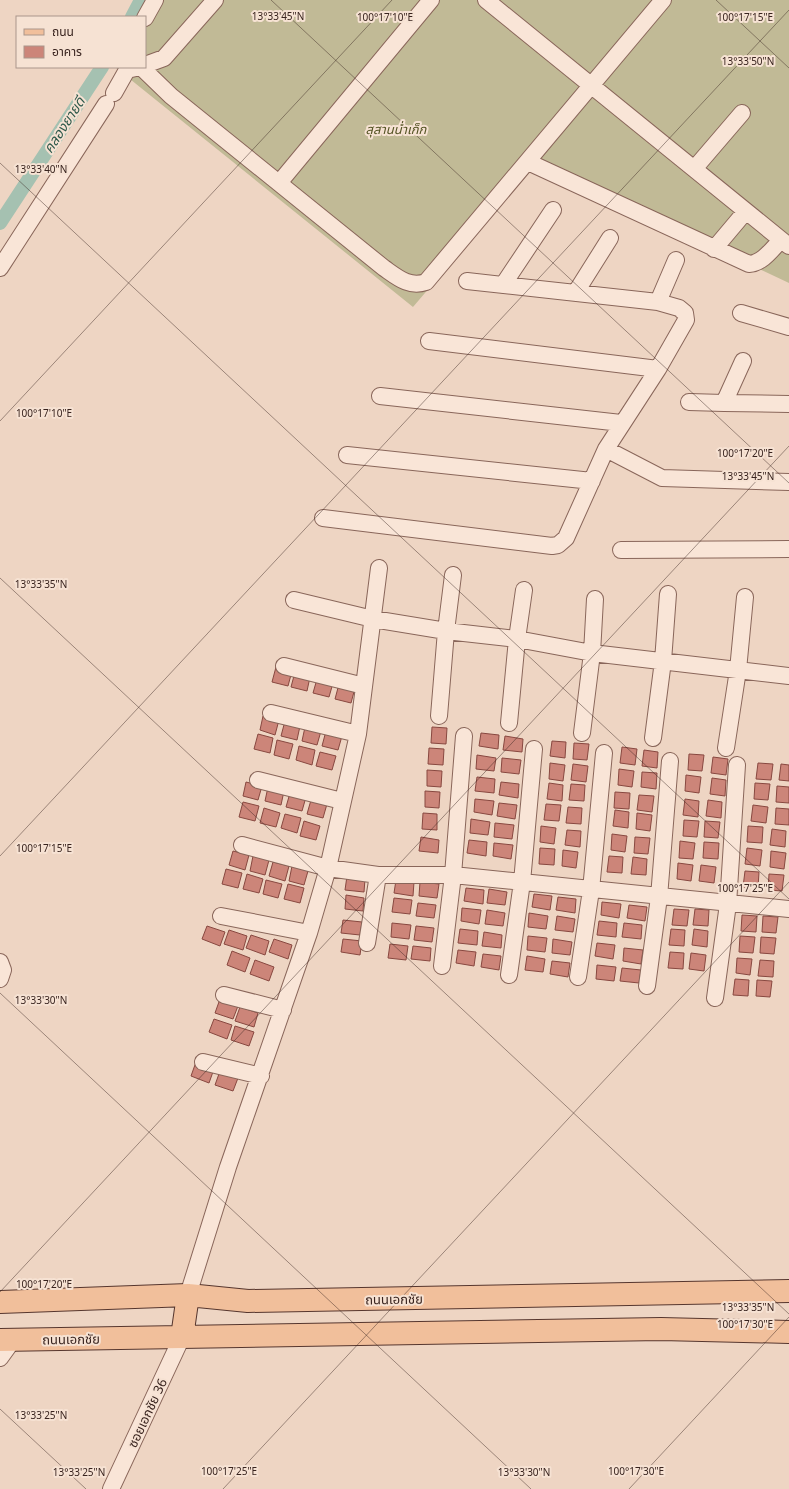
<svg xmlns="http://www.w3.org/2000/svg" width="789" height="1489" viewBox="0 0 789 1489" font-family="Georgia,'Noto Sans Thai',serif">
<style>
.cemetery{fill:#c1ba96}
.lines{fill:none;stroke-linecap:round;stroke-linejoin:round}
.canal{stroke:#a5c1b1;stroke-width:14}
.building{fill:#cc8579;stroke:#884840}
.street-casing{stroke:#89665a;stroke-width:18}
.primary-casing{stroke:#56362e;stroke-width:24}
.street{stroke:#f9e5d7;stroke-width:16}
.primary{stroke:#f1bf9b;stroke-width:22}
.ticks{fill:none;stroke:#38231e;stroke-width:1;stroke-opacity:0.45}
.labels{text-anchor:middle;stroke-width:4;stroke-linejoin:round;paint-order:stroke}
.park-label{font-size:13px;font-style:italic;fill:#555425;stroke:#f6e2d3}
.street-label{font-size:13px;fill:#38231e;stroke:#f6e2d3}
.water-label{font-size:14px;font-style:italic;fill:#2d584a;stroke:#f6e2d3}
.ticks-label{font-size:10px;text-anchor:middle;fill:#38231e;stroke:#f6e2d3;stroke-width:4;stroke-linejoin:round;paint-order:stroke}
</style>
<rect width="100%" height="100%" fill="#eed5c3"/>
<path class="cemetery" d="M 147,0 L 789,0 L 789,283 L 536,163 L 413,307 L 115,67 L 145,67 L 145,17 Z"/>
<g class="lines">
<path class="canal" d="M 132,17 L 141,0
M 0,223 L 102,67"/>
</g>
<path class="building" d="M 276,667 L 292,671 L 288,686 L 272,682 Z
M 295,672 L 310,677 L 307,691 L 291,687 Z
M 317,679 L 333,683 L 329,697 L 313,693 Z
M 339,684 L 355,688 L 351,703 L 335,699 Z
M 263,716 L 279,720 L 275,735 L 260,730 Z
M 285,721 L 300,726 L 297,740 L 281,736 Z
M 305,727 L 321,731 L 317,745 L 302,741 Z
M 432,727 L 447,728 L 446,744 L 431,743 Z
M 326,731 L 342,736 L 338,750 L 322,746 Z
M 481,733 L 499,735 L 498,749 L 479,746 Z
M 258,734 L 273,738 L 270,753 L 254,749 Z
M 505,736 L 523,739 L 522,752 L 503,750 Z
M 277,740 L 293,744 L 289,759 L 274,755 Z
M 552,741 L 566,742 L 565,758 L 550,756 Z
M 574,743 L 589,744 L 587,760 L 573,759 Z
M 299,746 L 315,750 L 312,765 L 296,760 Z
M 622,747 L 637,749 L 635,765 L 620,763 Z
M 429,748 L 444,749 L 443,765 L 428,764 Z
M 644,750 L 658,752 L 657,768 L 642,766 Z
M 320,752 L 336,756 L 332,770 L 316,766 Z
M 689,754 L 704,755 L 702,771 L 688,770 Z
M 477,755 L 496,758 L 494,771 L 476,769 Z
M 713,757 L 728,759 L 726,775 L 711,773 Z
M 502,758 L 521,760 L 519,774 L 501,772 Z
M 550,763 L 565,765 L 563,781 L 549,779 Z
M 758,763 L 773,764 L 771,780 L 756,779 Z
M 573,764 L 588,766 L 586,782 L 571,780 Z
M 781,764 L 789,765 L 789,781 L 779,780 Z
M 619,769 L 634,771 L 632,787 L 618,785 Z
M 427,770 L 442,771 L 441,787 L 427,786 Z
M 642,772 L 657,773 L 656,789 L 641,787 Z
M 686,775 L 701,777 L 699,793 L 685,791 Z
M 477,777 L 495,779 L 494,793 L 475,791 Z
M 712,778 L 726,780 L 725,796 L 710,794 Z
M 246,782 L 262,786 L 258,800 L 243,796 Z
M 501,782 L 519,784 L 518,798 L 499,795 Z
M 549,783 L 563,785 L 562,801 L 547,799 Z
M 755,783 L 770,784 L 768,800 L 754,799 Z
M 571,784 L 585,785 L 584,801 L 569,800 Z
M 777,786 L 789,787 L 789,803 L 776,802 Z
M 268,787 L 284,791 L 281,805 L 265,801 Z
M 425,791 L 440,792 L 439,808 L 425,807 Z
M 615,792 L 630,793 L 629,809 L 614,808 Z
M 290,793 L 306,797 L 302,811 L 286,807 Z
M 639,795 L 654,796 L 652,812 L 637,810 Z
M 475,799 L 494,801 L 492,815 L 474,812 Z
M 685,799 L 699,801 L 698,817 L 683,815 Z
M 311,800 L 327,804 L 323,818 L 307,814 Z
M 708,800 L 722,802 L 721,818 L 706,816 Z
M 243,802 L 259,806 L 255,821 L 239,817 Z
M 499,803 L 517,805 L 515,819 L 497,816 Z
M 546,804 L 561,805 L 559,821 L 544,820 Z
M 753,805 L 768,807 L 766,823 L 751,821 Z
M 568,807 L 582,808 L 581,824 L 566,823 Z
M 264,808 L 280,813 L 276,827 L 260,823 Z
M 776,808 L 789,809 L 789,825 L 775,824 Z
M 615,810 L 629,812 L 628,828 L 613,826 Z
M 423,813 L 437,814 L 437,830 L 422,829 Z
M 637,813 L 652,815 L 650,831 L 636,829 Z
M 285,814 L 301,818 L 297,833 L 281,828 Z
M 471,819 L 490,822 L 488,835 L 470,833 Z
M 684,820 L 699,821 L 697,837 L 683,836 Z
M 304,821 L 320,826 L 316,840 L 300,836 Z
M 705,821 L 720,822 L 718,838 L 704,837 Z
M 495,823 L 514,825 L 512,839 L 494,837 Z
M 541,826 L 556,828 L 554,844 L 540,842 Z
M 748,826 L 763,827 L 762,843 L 747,842 Z
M 772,829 L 786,831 L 785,847 L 770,845 Z
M 567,830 L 581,831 L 580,847 L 565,845 Z
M 612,834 L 627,836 L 625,852 L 611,850 Z
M 421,837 L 439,840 L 438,853 L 419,851 Z
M 635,837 L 650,838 L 648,854 L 634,853 Z
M 469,840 L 487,842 L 486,856 L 467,853 Z
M 680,841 L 695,843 L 693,859 L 679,858 Z
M 704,842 L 719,843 L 718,859 L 703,858 Z
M 494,843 L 513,845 L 511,859 L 493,856 Z
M 540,848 L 555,849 L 554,865 L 539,864 Z
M 747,848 L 762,850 L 760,866 L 745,864 Z
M 563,850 L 578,852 L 576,868 L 562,866 Z
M 233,851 L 249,855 L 245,870 L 229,865 Z
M 771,851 L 786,853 L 784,869 L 770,867 Z
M 253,856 L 269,860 L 265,875 L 250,871 Z
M 609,856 L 623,857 L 622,873 L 607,872 Z
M 633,857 L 647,859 L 646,875 L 631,874 Z
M 273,862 L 289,866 L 285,881 L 269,876 Z
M 678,863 L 693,865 L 691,881 L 677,879 Z
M 701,865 L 716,867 L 714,883 L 699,881 Z
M 292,866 L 308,871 L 304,885 L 289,881 Z
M 226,869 L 242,873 L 238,888 L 222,884 Z
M 745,871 L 759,872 L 758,888 L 743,887 Z
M 247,874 L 263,879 L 259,893 L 243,889 Z
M 769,874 L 784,875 L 782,891 L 768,890 Z
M 347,876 L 365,879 L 364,892 L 345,890 Z
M 266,880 L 282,884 L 278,898 L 263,894 Z
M 396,880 L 414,882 L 413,896 L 394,893 Z
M 420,882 L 439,884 L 437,898 L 419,896 Z
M 288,884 L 304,888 L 300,903 L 284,899 Z
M 466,888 L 484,890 L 483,904 L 464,901 Z
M 489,889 L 507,892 L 505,905 L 487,903 Z
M 534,894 L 552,896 L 550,910 L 532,907 Z
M 346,895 L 364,898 L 363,911 L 345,909 Z
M 558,897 L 576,899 L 575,913 L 556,910 Z
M 394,898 L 412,900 L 410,914 L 392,912 Z
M 602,902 L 621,904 L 619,918 L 601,915 Z
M 418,903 L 436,905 L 434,918 L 416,916 Z
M 629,905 L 647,907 L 645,921 L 627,918 Z
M 462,908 L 481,910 L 479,924 L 461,921 Z
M 674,909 L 689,910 L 687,926 L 672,925 Z
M 695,909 L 709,910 L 708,926 L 693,925 Z
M 487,910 L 505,913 L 503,926 L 485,924 Z
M 529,913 L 548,916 L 546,929 L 528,927 Z
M 742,915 L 757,916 L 756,932 L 741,931 Z
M 557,916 L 575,919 L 573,932 L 555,930 Z
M 763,916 L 778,917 L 776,933 L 762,932 Z
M 343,920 L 362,922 L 360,935 L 341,933 Z
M 599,921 L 617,923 L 616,937 L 597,935 Z
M 392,923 L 411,925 L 409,939 L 391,937 Z
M 624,923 L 642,925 L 641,939 L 622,937 Z
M 207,926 L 225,932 L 220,946 L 202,939 Z
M 416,926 L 434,928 L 432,942 L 414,940 Z
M 460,929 L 478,931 L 477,945 L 458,943 Z
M 671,929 L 685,930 L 684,946 L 669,945 Z
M 694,929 L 708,931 L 707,947 L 692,945 Z
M 229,930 L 247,936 L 243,950 L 224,944 Z
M 484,932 L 502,935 L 501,948 L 482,946 Z
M 251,935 L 269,941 L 265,955 L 246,948 Z
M 528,936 L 547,938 L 545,952 L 527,950 Z
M 740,936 L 755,937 L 753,953 L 739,952 Z
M 761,937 L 776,938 L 774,954 L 760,953 Z
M 274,939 L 292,945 L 288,959 L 269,952 Z
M 343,939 L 362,941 L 360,955 L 341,952 Z
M 553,939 L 572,942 L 570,955 L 552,953 Z
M 597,943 L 615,945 L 613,959 L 595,956 Z
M 390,944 L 408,946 L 406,960 L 388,958 Z
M 413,946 L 431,948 L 430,961 L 411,959 Z
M 624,948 L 643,950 L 641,964 L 623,961 Z
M 458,950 L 476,952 L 474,966 L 456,963 Z
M 232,951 L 250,958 L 245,972 L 227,965 Z
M 670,952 L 684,953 L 683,969 L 668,968 Z
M 691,953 L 706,955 L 704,971 L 689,969 Z
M 483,954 L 501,956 L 499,970 L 481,967 Z
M 527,956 L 545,959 L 543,972 L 525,970 Z
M 737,958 L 752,959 L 750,975 L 736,973 Z
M 255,960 L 274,967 L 269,981 L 250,974 Z
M 760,960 L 774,961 L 773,977 L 758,976 Z
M 552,961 L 570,963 L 568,977 L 550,974 Z
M 597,965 L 616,967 L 614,981 L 596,979 Z
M 622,968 L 641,970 L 639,983 L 620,981 Z
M 735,979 L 749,980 L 748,996 L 733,995 Z
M 757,980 L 772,981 L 770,997 L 756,996 Z
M 220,999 L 238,1006 L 233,1019 L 215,1013 Z
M 240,1007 L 258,1013 L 254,1027 L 235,1021 Z
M 214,1019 L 232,1025 L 227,1039 L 209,1032 Z
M 235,1026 L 254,1032 L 249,1046 L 231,1040 Z
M 196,1062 L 214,1069 L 209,1083 L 191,1076 Z
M 220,1071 L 238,1078 L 233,1091 L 215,1085 Z"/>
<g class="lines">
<g class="street-casing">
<path id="street" d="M 486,0 L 789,246
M 145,18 L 155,0
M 145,65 L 164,58 L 215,0
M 141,67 L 171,96 L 384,268 C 397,277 409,288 426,282 L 663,0
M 114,93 L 127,70 L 140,67
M 528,162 L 749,264 C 763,263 772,249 781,240
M 694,169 L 742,113
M 279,183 L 431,0
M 714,249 L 746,211
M 0,268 L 106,104
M 503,285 L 553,210
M 576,292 L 610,238
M 658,302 L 676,260
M 741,313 L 789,327
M 429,341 L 658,369
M 743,361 L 724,403 L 789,404
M 380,396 L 621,423
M 689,402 L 724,403
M 606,449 L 662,478 L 789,482
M 347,455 L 592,481
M 323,518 L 552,546 L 558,545 L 566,538 L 606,449 L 658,369 L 686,320 L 685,313 L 679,308 L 658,302 L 467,281
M 621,550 L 789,549
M 294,600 L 373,619 L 446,631 L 517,639 L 592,653 L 789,676
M 284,666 L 364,686
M 271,713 L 358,734
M 439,716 L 446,631 L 453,575
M 509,723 L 517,639 L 524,590
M 582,733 L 592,653 L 595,599
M 653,738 L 663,661 L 668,594
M 726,748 L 738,670 L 745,597
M 258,780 L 342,801
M 242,845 L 328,868 L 378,875 L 453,875 L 789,909
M 221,916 L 309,933
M 367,943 L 378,875
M 0,962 L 3,970 L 0,979
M 442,966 L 453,875 L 464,736
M 509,975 L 522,882 L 534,749
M 578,977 L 591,890 L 604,753
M 647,986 L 659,897 L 670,761
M 224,995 L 283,1010
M 715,998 L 728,904 L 737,765
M 203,1062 L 261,1076
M 188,1295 L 228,1167 L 309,933 L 328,868 L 358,734 L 379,568
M 0,1358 L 13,1340
M 111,1489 L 182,1337"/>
</g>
<g class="primary-casing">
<path id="primary" d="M 0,1302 L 188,1295 L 248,1301 L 789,1291
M 182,1337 L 188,1295
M 0,1340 L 661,1329 L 789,1332"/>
</g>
<use href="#street" class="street"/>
<use href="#primary" class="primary"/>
</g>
<path class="ticks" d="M 271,0 L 789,483M 716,0 L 789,68M 0,163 L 789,899M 0,421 L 392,0M 0,578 L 789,1314M 0,856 L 789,10M 0,993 L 531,1489M 0,1292 L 789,446M 0,1409 L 86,1489M 223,1489 L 789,882M 629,1489 L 789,1317"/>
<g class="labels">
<g class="park-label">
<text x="396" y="134">สุสานน่ำเก็ก</text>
</g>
<g class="street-label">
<text transform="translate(394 1299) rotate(-1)" y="5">ถนนเอกชัย</text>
<text transform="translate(71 1339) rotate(-1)" y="5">ถนนเอกชัย</text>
<text transform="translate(147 1413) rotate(-65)" y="5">ซอยเอกชัย 36</text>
</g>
<g class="water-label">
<text transform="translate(64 125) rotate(-57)" y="5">คลองยายดี</text>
</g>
</g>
<g class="ticks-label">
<text x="278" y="20">13°33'45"N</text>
<text x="385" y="21">100°17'10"E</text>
<text x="745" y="21">100°17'15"E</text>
<text x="748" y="65">13°33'50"N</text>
<text x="41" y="173">13°33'40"N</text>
<text x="44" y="417">100°17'10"E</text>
<text x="745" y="457">100°17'20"E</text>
<text x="748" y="480">13°33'45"N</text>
<text x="41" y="588">13°33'35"N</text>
<text x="44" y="852">100°17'15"E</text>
<text x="745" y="892">100°17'25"E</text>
<text x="41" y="1004">13°33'30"N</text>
<text x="44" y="1288">100°17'20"E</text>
<text x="748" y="1311">13°33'35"N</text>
<text x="745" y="1328">100°17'30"E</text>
<text x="41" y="1419">13°33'25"N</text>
<text x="229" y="1475">100°17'25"E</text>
<text x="636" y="1475">100°17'30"E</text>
<text x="79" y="1476">13°33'25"N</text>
<text x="524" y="1476">13°33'30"N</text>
</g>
<rect x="16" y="16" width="130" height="52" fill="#f6e2d3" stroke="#aa968b"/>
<rect x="24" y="29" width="20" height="6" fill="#f1bf9b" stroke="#aa968b"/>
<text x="52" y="36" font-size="12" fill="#38231e">ถนน</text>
<rect x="24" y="46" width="20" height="12" fill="#cc8579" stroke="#aa968b"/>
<text x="52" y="56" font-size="12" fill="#38231e">อาคาร</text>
</svg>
